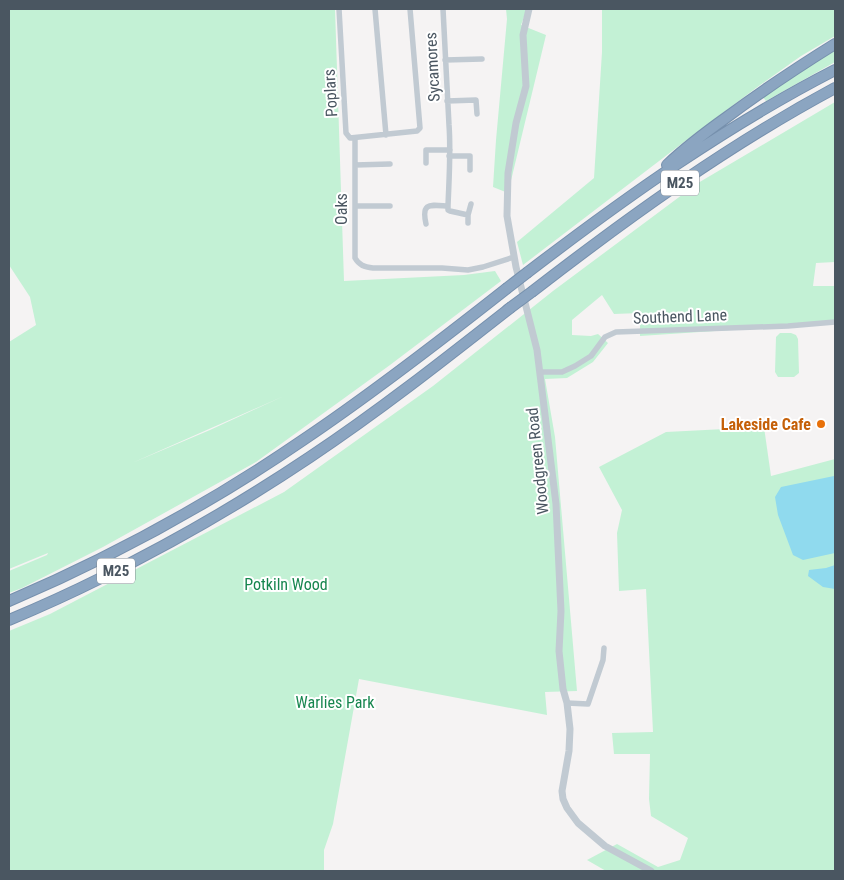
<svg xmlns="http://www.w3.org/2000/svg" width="844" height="880" viewBox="0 0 844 880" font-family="'Roboto Condensed',sans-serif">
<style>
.green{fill:#c3f1d5;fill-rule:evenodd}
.water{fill:#90daee}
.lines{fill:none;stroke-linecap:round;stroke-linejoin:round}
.motorway-casing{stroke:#7690ad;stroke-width:12}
.minor{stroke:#c1cad2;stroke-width:5.5}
.tertiary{stroke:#c1cad2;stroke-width:7}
.motorway{stroke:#8ba5c1;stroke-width:10}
.motorway-bridge-casing{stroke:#7690ad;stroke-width:12;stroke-linecap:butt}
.motorway-bridge{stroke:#8ba5c1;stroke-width:10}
.food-dot{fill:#e8710a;stroke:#fff;stroke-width:2}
.labels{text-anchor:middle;stroke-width:4;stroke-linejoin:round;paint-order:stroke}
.shield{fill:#fff;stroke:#808990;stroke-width:1}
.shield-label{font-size:15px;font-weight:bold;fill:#4a5661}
.street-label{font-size:16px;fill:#4a5661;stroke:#fff}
.food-label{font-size:16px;font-weight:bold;fill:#c56008;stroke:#fff;text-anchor:end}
.park-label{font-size:16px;fill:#17864f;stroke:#fff}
</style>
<rect width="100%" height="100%" fill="#f5f3f3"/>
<path class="green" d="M 9,9 L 335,9 L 344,281 L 464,275 L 495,271 L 501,281 L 390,365 L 256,462 L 103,547 L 22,588 L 9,593 L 9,571 L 47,555 L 48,553 L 9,569 L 9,342 L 36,325 L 30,297 L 9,265 ZM 284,396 L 210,430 L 132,463 Z
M 506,9 L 527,9 L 521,25 L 546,35 L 508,193 L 493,187 L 496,140 L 507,19 Z
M 602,9 L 835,9 L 835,36 L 801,56 L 756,88 L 680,145 L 523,265 L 517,242 L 594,178 L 602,52 Z
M 835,49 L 835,62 L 766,101 L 762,96 Z
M 835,102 L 835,262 L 816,263 L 813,286 L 835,286 L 835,323 L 640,336 L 640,313 L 614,314 L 602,295 L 572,320 L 572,335 L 591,336 L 598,334 L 608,343 L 593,362 L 567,378 L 545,379 L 555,437 L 577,691 L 545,692 L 547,715 L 359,679 L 333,824 L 324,850 L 324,871 L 9,871 L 9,631 L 50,614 L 284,492 L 433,386 L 553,291 L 698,183 Z
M 780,333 L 791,333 L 796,335 L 798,339 L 799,373 L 794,377 L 778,377 L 775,372 L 776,337 Z
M 764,427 L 771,476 L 835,459 L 835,871 L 606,871 L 587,860 L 617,844 L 658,867 L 680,860 L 688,838 L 651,816 L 649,799 L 650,754 L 614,754 L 612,733 L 653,732 L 646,589 L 619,591 L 617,533 L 622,510 L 599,467 L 666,432 Z"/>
<path class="water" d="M 835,475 L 835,553 L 803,560 L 793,555 L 778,515 L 775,497 L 781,487 L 834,476 Z
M 835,565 L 835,589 L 823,587 L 808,576 L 809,570 L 826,568 Z"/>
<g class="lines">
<g class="motorway-casing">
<path id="motorway" d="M 667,165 C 686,147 706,132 727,117 C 762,91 798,67 835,44
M 528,272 C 626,197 726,126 835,70
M 533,291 C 630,216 727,146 835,88
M 9,601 C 112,557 211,503 303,440 C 373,393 440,341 506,289
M 9,620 C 40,607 71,593 101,578 C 174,542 243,502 310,457 C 379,411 445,359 510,308"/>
</g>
<path class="minor" d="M 339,9 L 346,133 L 350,138 L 417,131 L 420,128 L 410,9
M 375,9 L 386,135
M 443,9 C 445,48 447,86 449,125 C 451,152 449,179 448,206
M 445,60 L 482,59
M 447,101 L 476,100 L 477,114
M 355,138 L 355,258 C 359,265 364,267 373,268 L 442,268 L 468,270 L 483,267 L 514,257
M 449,156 L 470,156 L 470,170
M 426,163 L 426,150 L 450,150
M 355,165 L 390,164
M 355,206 L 390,206
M 448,206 L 448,210 L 450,211 L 468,215 L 468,223
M 468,215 L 471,204
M 426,224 C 421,202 430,205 448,206
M 541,372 L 562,372 L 575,366 L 591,356 L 605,337 L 616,332 L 788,326 L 835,322
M 567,703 L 588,704 L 603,660 L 604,648"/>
<path class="tertiary" d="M 529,9 L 523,35 L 526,86 L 516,123 L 508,173 L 507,216 L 516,267 L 537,350 L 556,504 L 561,611 L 559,651 L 563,689 L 567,703 L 570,729 L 569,751 L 562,791 L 563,799 L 567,808 L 578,823 L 605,846 L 651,871"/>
<use href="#motorway" class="motorway"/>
<g class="motorway-bridge-casing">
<path id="motorway-bridge" d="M 506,289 L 528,272
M 510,308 L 533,291"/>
</g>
<use href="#motorway-bridge" class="motorway-bridge"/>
</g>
<circle class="food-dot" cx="821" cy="424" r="5"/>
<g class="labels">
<g class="shield">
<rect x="661" y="170.5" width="38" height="25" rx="4"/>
<rect x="97" y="558.5" width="38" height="25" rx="4"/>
</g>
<g class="shield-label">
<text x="680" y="188">M25</text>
<text x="116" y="576">M25</text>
</g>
<g class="street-label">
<text transform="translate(432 67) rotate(-93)" y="6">Sycamores</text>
<text transform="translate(330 93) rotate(-93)" y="6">Poplars</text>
<text transform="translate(341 209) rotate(-90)" y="6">Oaks</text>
<text transform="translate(680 316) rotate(-2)" y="6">Southend Lane</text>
<text transform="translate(537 461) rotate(-96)" y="6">Woodgreen Road</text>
</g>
<g class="food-label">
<text x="811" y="430">Lakeside Cafe</text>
</g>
<g class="park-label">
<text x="286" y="590">Potkiln Wood</text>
<text x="335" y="708">Warlies Park</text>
</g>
</g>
<rect width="844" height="880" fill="none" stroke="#4a5661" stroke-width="20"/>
</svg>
